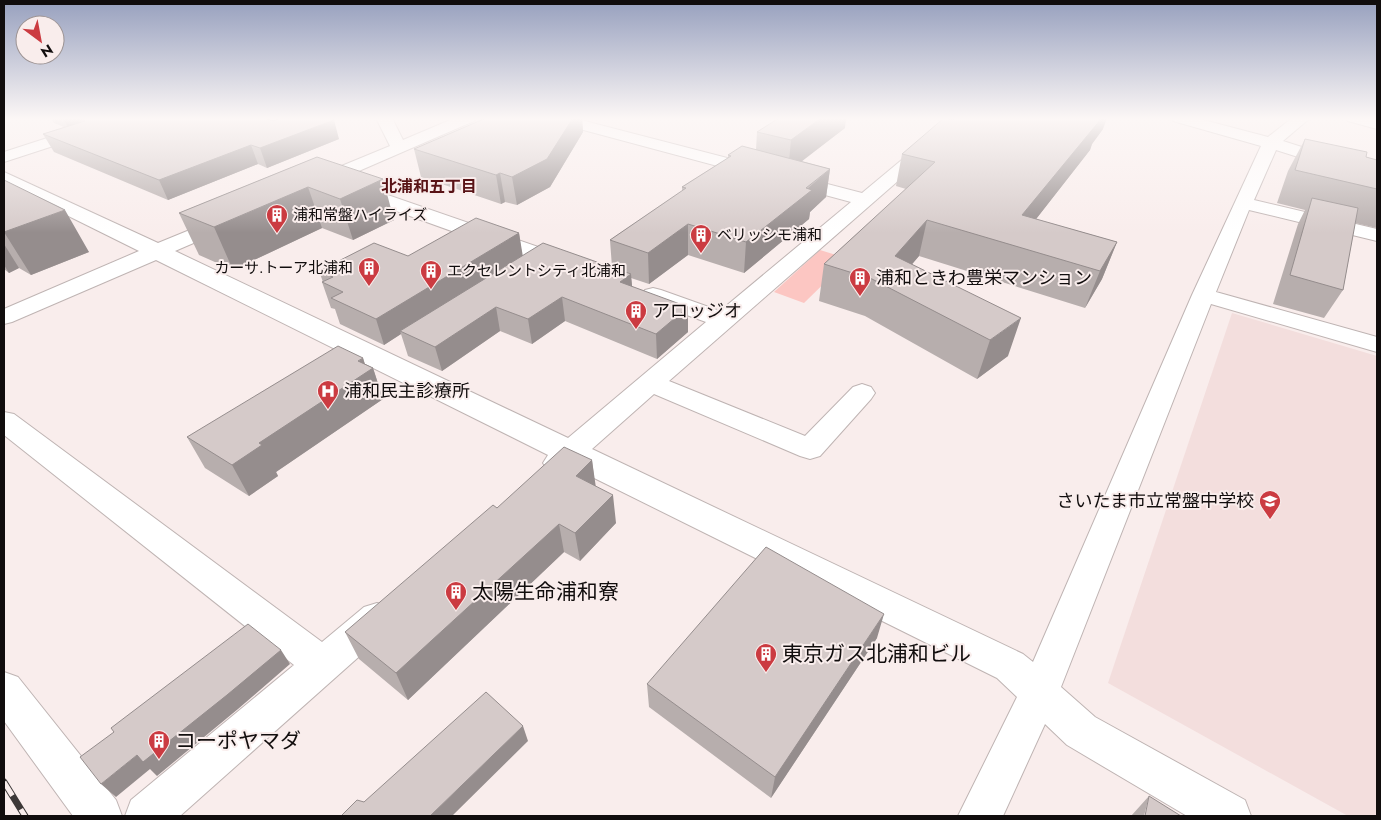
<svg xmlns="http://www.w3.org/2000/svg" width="1381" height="820" viewBox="0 0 1381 820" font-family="Jost,'Noto Sans JP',sans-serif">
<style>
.built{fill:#f3dedd}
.green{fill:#fcc6c2}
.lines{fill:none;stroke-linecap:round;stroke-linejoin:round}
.minor-casing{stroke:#bfb4b3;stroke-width:2}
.minor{fill:#fff;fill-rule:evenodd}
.rail-casing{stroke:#3d3838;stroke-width:7}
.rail{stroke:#f9edec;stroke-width:5;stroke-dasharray:16;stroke-linecap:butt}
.wall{fill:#b7aead}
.shaded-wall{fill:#958d8d}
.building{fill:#d5cac9;stroke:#958d8d}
.labels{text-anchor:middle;stroke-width:4;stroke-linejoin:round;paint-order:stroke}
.far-poi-label{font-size:15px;fill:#110d0d;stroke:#f9edec;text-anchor:start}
.far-neighbourhood-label{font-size:16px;font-weight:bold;fill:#581316;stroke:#f9edec}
.poi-label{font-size:18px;fill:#110d0d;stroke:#f9edec;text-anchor:start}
.near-poi-label{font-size:21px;fill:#110d0d;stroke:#f9edec;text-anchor:start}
</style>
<rect width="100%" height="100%" fill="#f9edec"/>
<path class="built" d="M 1232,313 L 1377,356 L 1377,816 L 1348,816 L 1108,683 Z"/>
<path class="green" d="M 820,250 L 849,259 L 804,303 L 774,292 Z"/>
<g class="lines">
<g class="minor-casing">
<path id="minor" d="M 109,118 L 133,118 L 130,121 L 4,162 L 4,152 Z
M 376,118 L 392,118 L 403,140 L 455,118 L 477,118 L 474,121 L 322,187 L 316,188 L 310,187 L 307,183 L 310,179 L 390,146 Z
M 547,118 L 573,118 L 862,193 L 952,118 L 970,118 L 669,381 L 805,436 L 853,387 L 862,384 L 871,387 L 875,393 L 871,399 L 820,456 L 810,459 L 800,456 L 654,394 L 592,449 L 1023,654 L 1033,662 L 1192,295 L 1261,146 L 1173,121 L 1170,118 L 1196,118 L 1268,137 L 1292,118 L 1310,118 L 1283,141 L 1377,171 L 1377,182 L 1276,150 L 1254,200 L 1377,229 L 1377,241 L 1249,210 L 1216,292 L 1377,337 L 1377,352 L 1211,304 L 1061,687 L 1095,717 L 1245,800 L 1251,816 L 1187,816 L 1067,745 L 1045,724 L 1003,816 L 958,816 L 1017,697 L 997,678 L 572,467 C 564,474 557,473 548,470 L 543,463 L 548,455 L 156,260 L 12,322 L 4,324 L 4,309 L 139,251 L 4,184 L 4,172 L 158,243 L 219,218 L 226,216 L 233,218 L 236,222 L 233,226 L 175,251 L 568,438 L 706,322 L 645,300 L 642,295 L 645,290 L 653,288 L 661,290 L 720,311 L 851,202 L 550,121 Z
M 1345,118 L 1377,119 L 1377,129 L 1348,121 Z
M 353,183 L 573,259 L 576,264 L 573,269 L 565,270 L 557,269 L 346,193 L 344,189 L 346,185 Z
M 4,412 L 14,414 L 322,642 L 364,607 L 377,603 L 390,607 L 395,618 L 390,629 L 180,816 L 125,816 L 131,800 L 294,665 L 4,435 Z
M 4,672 L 18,677 L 116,800 L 122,816 L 73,816 L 4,721 Z"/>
</g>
<use href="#minor" class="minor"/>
<g class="rail-casing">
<path id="rail" d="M 4,782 L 25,816"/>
</g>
<use href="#rail" class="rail"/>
</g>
<path class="wall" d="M 51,118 L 264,118 L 339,139 L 267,168 L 258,164 L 168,200 L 54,152 L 43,134 L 64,127 L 54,123 Z
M 573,118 L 591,118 L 590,120 L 582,118 L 583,132 L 550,187 L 517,205 L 505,202 L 501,204 L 421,177 L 414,149 Z
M 953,120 L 1103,129 L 1092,144 L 1090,150 L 1036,219 L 1117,242 L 1102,279 L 1085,308 L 919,256 L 912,264 L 1008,356 L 977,379 L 865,316 L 819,301 L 824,264 L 906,189 L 896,186 L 902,154 Z
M 845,128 L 801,161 L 830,169 L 826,197 L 810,212 L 809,219 L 744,273 L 688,255 L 649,284 L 631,278 L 632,286 L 688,332 L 657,359 L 565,321 L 532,344 L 500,331 L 442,371 L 408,356 L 401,334 L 384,345 L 340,324 L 335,309 L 331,308 L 322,282 L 323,282 L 319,271 L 408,256 L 519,233 L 522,256 L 612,267 L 610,240 L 682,191 L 682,187 L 728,158 L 728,155 L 756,150 L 757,132 Z
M 1305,139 L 1366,157 L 1377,160 L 1377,228 L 1355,223 L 1343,290 L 1324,318 L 1273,304 L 1298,224 L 1305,210 L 1277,203 L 1288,171 Z
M 317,157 L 394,220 L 353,240 L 322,228 L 233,270 L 199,255 L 179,213 Z
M 4,180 L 89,252 L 31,275 L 19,268 L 9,273 L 4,269 Z
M 363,358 L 365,364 L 373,368 L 383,399 L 276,472 L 278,476 L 249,496 L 205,468 L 187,437 Z
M 592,460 L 595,486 L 616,523 L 580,561 L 564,552 L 408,700 L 359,659 L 345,632 L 497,508 Z
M 877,638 L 771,798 L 649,707 L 647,684 Z
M 1149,796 L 1144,816 L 1131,816 Z"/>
<path class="shaded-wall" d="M 63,118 L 103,118 L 85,121 L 79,118 L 82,125 L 69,129 Z
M 573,118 L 582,118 L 583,132 L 550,187 L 517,205 L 512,177 Z
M 821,118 L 846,118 L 845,128 L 788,172 L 791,140 Z
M 1099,118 L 1107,118 L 1103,129 L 1092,144 L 1090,150 L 1015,246 L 1022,215 Z
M 334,120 L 339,139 L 267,168 L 260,148 Z
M 251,145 L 258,164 L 168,200 L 159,180 Z
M 830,169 L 826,197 L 810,212 L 809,219 L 744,273 L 746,242 Z
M 500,173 L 505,202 L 501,204 L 496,175 Z
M 383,179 L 394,220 L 353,240 L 340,199 Z
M 308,187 L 322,228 L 233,270 L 214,227 Z
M 65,210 L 89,252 L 31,275 L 4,232 Z
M 927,220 L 919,256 L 891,289 L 895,256 Z
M 688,224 L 688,255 L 649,284 L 648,253 Z
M 519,233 L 523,257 L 400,331 L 401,334 L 384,345 L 376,319 Z
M 1117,242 L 1102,279 L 1085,308 L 1100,271 Z
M 4,244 L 19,268 L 9,273 L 4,265 Z
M 631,274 L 633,297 L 620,282 Z
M 562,297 L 565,321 L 532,344 L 528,319 Z
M 496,307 L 500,331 L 442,371 L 435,347 Z
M 688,307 L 688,332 L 657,359 L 656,334 Z
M 1021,318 L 1008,356 L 977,379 L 990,340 Z
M 363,358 L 367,372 L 373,368 L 383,399 L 276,472 L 278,476 L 249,496 L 232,465 Z
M 592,460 L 596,488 L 576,476 Z
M 613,495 L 616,523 L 580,561 L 575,533 Z
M 559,524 L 564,552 L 408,700 L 396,673 Z
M 884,614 L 877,638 L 771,798 L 775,777 Z
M 281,650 L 290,664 L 238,709 L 157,776 L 150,769 L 116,797 L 101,784 L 137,755 Z
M 523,726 L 528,741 L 452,816 L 430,816 Z"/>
<path class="building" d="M 79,118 L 264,118 L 273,121 L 280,118 L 333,118 L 334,120 L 260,148 L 251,145 L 159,180 L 43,134 L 85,121 Z
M 486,118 L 573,118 L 547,159 L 512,177 L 500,173 L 496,175 L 414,149 Z
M 779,118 L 821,118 L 791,140 L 757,132 Z
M 944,118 L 953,120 L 955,118 L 1099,118 L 1098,119 L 1101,119 L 1022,215 L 1117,242 L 1100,271 L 927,220 L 895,256 L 1021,318 L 990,340 L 872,279 L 824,264 L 935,162 L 902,154 Z
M 1305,139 L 1367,152 L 1366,157 L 1377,160 L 1377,189 L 1295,170 Z
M 742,146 L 830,169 L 806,188 L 812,190 L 746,242 L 688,224 L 648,253 L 610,240 L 686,188 L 682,187 L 731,156 L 728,155 Z
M 317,157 L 383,179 L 340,199 L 308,187 L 214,227 L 179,213 Z
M 4,180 L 65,210 L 4,232 Z
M 1312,198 L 1358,208 L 1343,290 L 1290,275 Z
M 476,218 L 519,233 L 376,319 L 331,298 L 343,292 L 322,282 L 333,277 L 319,271 L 374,243 L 408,256 Z
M 543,243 L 631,274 L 620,282 L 688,307 L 656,334 L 562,297 L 528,319 L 496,307 L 435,347 L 400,331 Z
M 338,346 L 363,358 L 358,361 L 373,368 L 259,443 L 262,445 L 232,465 L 187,437 Z
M 564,447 L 592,460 L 576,476 L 613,495 L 575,533 L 559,524 L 396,673 L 345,632 L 493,505 L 497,508 Z
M 766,547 L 884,614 L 775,777 L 647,684 Z
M 248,624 L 281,650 L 227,695 L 143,762 L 137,755 L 101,784 L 80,757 L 114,732 L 111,728 Z
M 486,692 L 523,726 L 430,816 L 341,816 L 357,800 L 364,802 Z
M 1149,796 L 1181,816 L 1145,816 Z"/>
<linearGradient id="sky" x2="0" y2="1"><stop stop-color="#97a0be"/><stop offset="0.51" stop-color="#fcf7f6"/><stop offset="1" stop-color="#fcf7f6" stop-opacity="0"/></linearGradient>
<rect width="1381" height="233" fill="url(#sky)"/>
<defs>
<g id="building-pin" transform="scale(1.125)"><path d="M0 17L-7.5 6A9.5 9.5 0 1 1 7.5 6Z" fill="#cb3b41" stroke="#f9edec"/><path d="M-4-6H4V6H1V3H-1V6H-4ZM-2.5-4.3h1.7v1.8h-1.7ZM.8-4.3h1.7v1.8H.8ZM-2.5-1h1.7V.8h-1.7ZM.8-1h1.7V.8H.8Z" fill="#fff"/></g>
<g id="hospital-pin" transform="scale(1.125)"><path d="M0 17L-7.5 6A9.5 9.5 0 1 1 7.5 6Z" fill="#cb3b41" stroke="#f9edec"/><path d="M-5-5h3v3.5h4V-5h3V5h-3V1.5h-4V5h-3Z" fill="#fff"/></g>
<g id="school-pin" transform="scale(1.125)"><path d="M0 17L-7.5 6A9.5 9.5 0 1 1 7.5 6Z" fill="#cb3b41" stroke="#f9edec"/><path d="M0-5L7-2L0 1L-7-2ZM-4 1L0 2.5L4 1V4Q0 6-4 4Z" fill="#fff"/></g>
</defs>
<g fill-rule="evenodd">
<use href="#building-pin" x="277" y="215"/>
<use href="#building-pin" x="701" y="235"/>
<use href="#building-pin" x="369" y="268"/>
<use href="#building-pin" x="431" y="271"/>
<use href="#building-pin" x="860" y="278"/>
<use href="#building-pin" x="636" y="311"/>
<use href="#hospital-pin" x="328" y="391"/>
<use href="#school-pin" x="1270" y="501"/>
<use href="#building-pin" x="456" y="592"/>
<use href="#building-pin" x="766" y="654"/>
<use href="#building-pin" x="159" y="741"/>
</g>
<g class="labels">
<g class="far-poi-label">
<text x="293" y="220">浦和常盤ハイライズ</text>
<text x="717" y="240">ベリッシモ浦和</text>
<text x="353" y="273" text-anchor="end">カーサ.トーア北浦和</text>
<text x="447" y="276">エクセレントシティ北浦和</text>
</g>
<g class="far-neighbourhood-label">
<text x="429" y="192">北浦和五丁目</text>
</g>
<g class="poi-label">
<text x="876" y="284">浦和ときわ豊栄マンション</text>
<text x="652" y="317">アロッジオ</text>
<text x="344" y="397">浦和民主診療所</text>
<text x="1254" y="507" text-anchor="end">さいたま市立常盤中学校</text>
</g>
<g class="near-poi-label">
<text x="472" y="599">太陽生命浦和寮</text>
<text x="782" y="661">東京ガス北浦和ビル</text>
<text x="175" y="748">コーポヤマダ</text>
</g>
</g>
<rect width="1381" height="820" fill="none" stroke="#110d0d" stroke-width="10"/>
<g transform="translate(40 40) rotate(148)"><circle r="24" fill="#f9edec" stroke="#9c9393"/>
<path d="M0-4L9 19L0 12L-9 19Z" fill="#cb3b41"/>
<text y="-8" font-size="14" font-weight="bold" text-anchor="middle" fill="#110d0d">N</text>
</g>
</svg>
